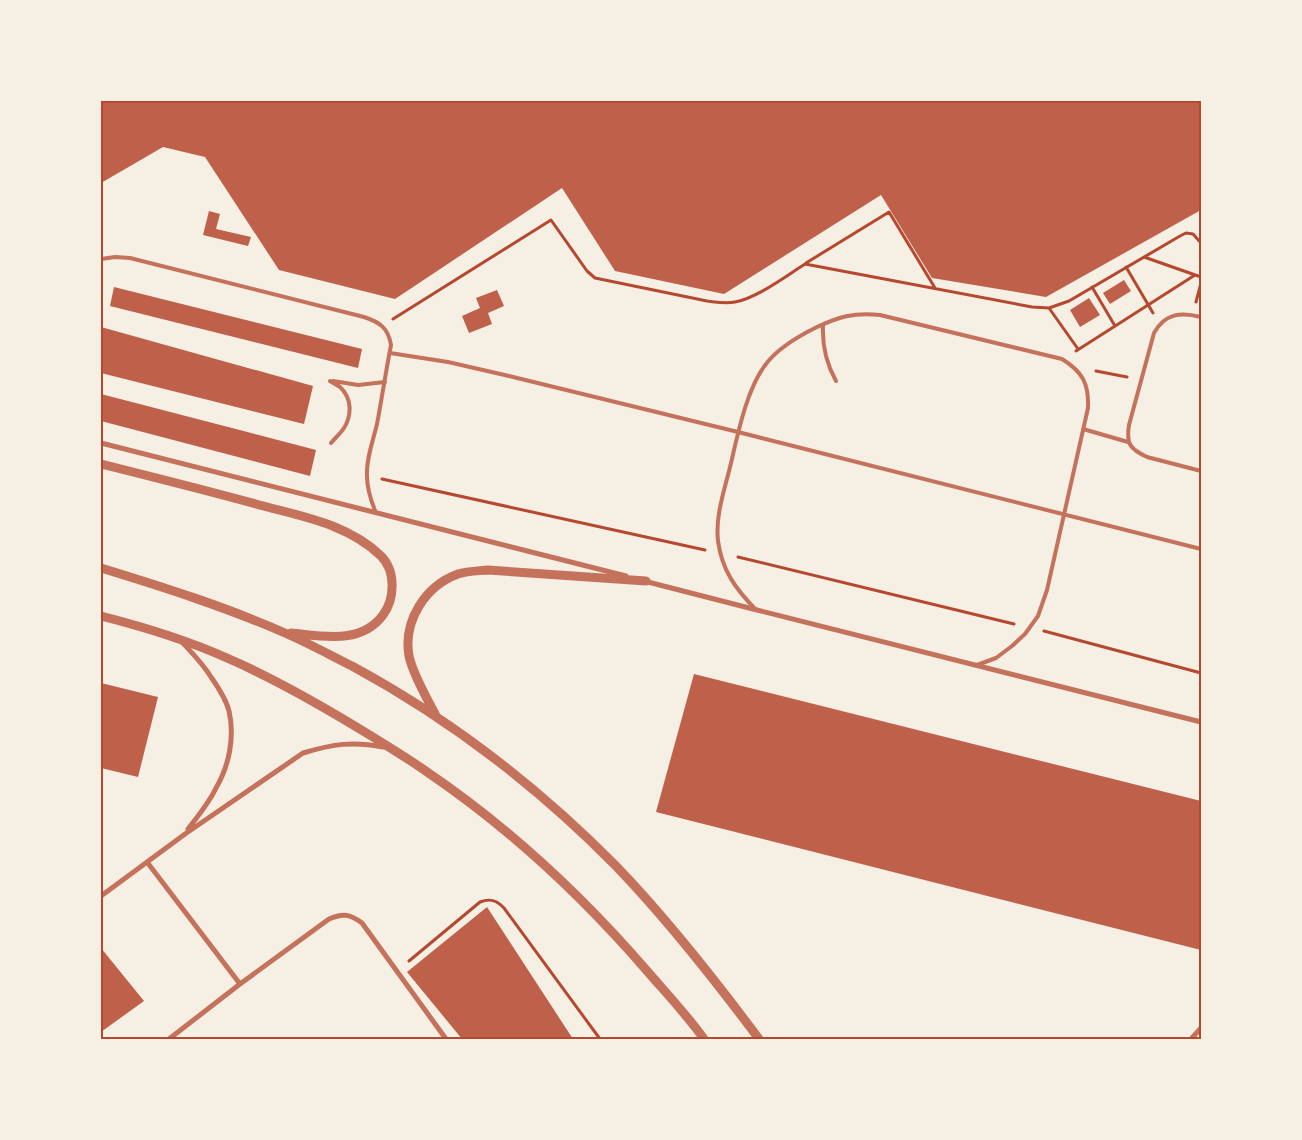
<svg xmlns="http://www.w3.org/2000/svg" width="1302" height="1140" viewBox="0 0 1302 1140" font-family="'Archivo Narrow',sans-serif">
<style>
.building{fill:#bf614a}
.lines{fill:none;stroke-linecap:round;stroke-linejoin:round}
.path{stroke:#b5482f;stroke-width:3}
.service{stroke:#c5725c;stroke-width:4}
.minor{stroke:#c5725c;stroke-width:5}
.tertiary{stroke:#c5725c;stroke-width:9}
.neatline{fill:none;stroke:#b5482f;stroke-width:2}
</style>
<rect width="100%" height="100%" fill="#f6efe4"/>
<path class="building" d="M 101,101 L 1201,101 L 1201,210 L 1046,297 L 932,278 L 881,195 L 724,294 L 615,271 L 562,188 L 395,299 L 279,270 L 205,157 L 163,147 L 101,183 Z
M 209,211 L 220,214 L 216,229 L 251,237 L 248,246 L 203,235 Z
M 1124,280 L 1131,291 L 1110,304 L 1103,293 Z
M 114,287 L 362,349 L 358,368 L 110,306 Z
M 497,290 L 504,306 L 488,313 L 492,324 L 469,333 L 462,316 L 480,308 L 476,298 Z
M 1089,298 L 1100,315 L 1080,327 L 1070,310 Z
M 101,327 L 313,386 L 304,424 L 101,373 Z
M 101,394 L 316,450 L 310,476 L 101,421 Z
M 694,674 L 1201,801 L 1201,950 L 656,812 Z
M 101,683 L 158,697 L 138,777 L 101,768 Z
M 487,907 L 573,1039 L 462,1039 L 407,972 Z
M 101,948 L 144,1001 L 101,1032 Z"/>
<g class="lines">
<path class="path" d="M 1144,257 L 1201,277
M 806,263 L 889,212 L 935,288
M 1126,267 L 1153,313
M 1092,287 L 1115,326
M 1196,302 L 1201,283
M 1049,308 L 1078,349
M 393,319 L 551,220 L 587,271 L 595,278 L 707,301 C 716,302 725,304 735,302 C 757,298 786,276 805,264 L 1032,307 L 1049,308 L 1069,301 L 1180,236 L 1186,233 L 1193,234 L 1201,243
M 1076,351 L 1195,275
M 1096,371 L 1127,377
M 382,479 L 705,550
M 738,557 L 1014,624
M 1044,631 L 1201,673
M 409,961 L 480,902 C 490,898 497,900 504,908 L 600,1039"/>
<path class="service" d="M 101,259 L 115,257 L 130,258 L 364,317 C 379,322 388,327 391,345 C 386,371 382,397 377,424 C 373,441 366,459 367,476 C 367,490 371,501 376,513
M 1201,317 C 1181,312 1165,313 1154,333 L 1129,425 C 1126,444 1130,449 1147,457 L 1201,471
M 823,325 C 822,346 826,363 836,381
M 390,353 L 448,362 L 509,376 L 738,432 L 1201,549
M 330,381 C 333,383 337,385 340,387 C 352,398 352,415 344,428 C 341,433 335,438 331,443
M 333,381 L 358,385 L 385,382
M 1083,429 L 1128,442
M 756,610 C 736,589 722,571 718,541 C 715,515 725,489 731,463 C 738,433 747,388 766,364 C 778,348 797,337 815,328 C 838,317 854,312 880,315 L 1062,359 C 1083,372 1089,384 1088,408 L 1047,590 L 1038,616 L 1025,634 L 1012,646 L 996,658 L 977,665"/>
<path class="minor" d="M 101,443 L 626,576
M 644,581 L 757,610 L 1201,722
M 182,642 C 192,653 203,664 211,677 C 218,687 226,699 229,711 C 235,737 229,766 216,788 C 209,803 198,816 188,829
M 147,862 L 240,984
M 101,896 L 185,834 L 303,753 C 333,744 353,741 383,747
M 169,1039 L 240,984 L 329,919 C 343,913 350,914 362,923 L 446,1039
M 1191,1039 L 1201,1028"/>
<path class="tertiary" d="M 101,464 C 153,477 205,490 256,504 C 299,516 347,523 381,556 C 396,571 395,599 383,615 C 361,645 322,636 291,633
M 101,568 C 163,587 226,607 285,633 C 308,643 330,655 352,666 C 450,719 538,787 616,866 C 667,919 715,980 759,1039
M 101,616 C 144,627 187,640 227,658 C 278,680 326,708 373,737 C 392,749 412,761 430,774 C 512,830 584,898 648,972 C 667,994 687,1015 704,1039
M 436,716 C 427,698 413,675 409,656 C 403,621 425,586 458,574 C 467,571 478,571 488,570 L 646,581"/>
</g>
<rect width="1302" height="1140" fill="none" stroke="#f6efe4" stroke-width="205"/>
<rect x="102" y="102" width="1098" height="936" class="neatline"/>
</svg>
